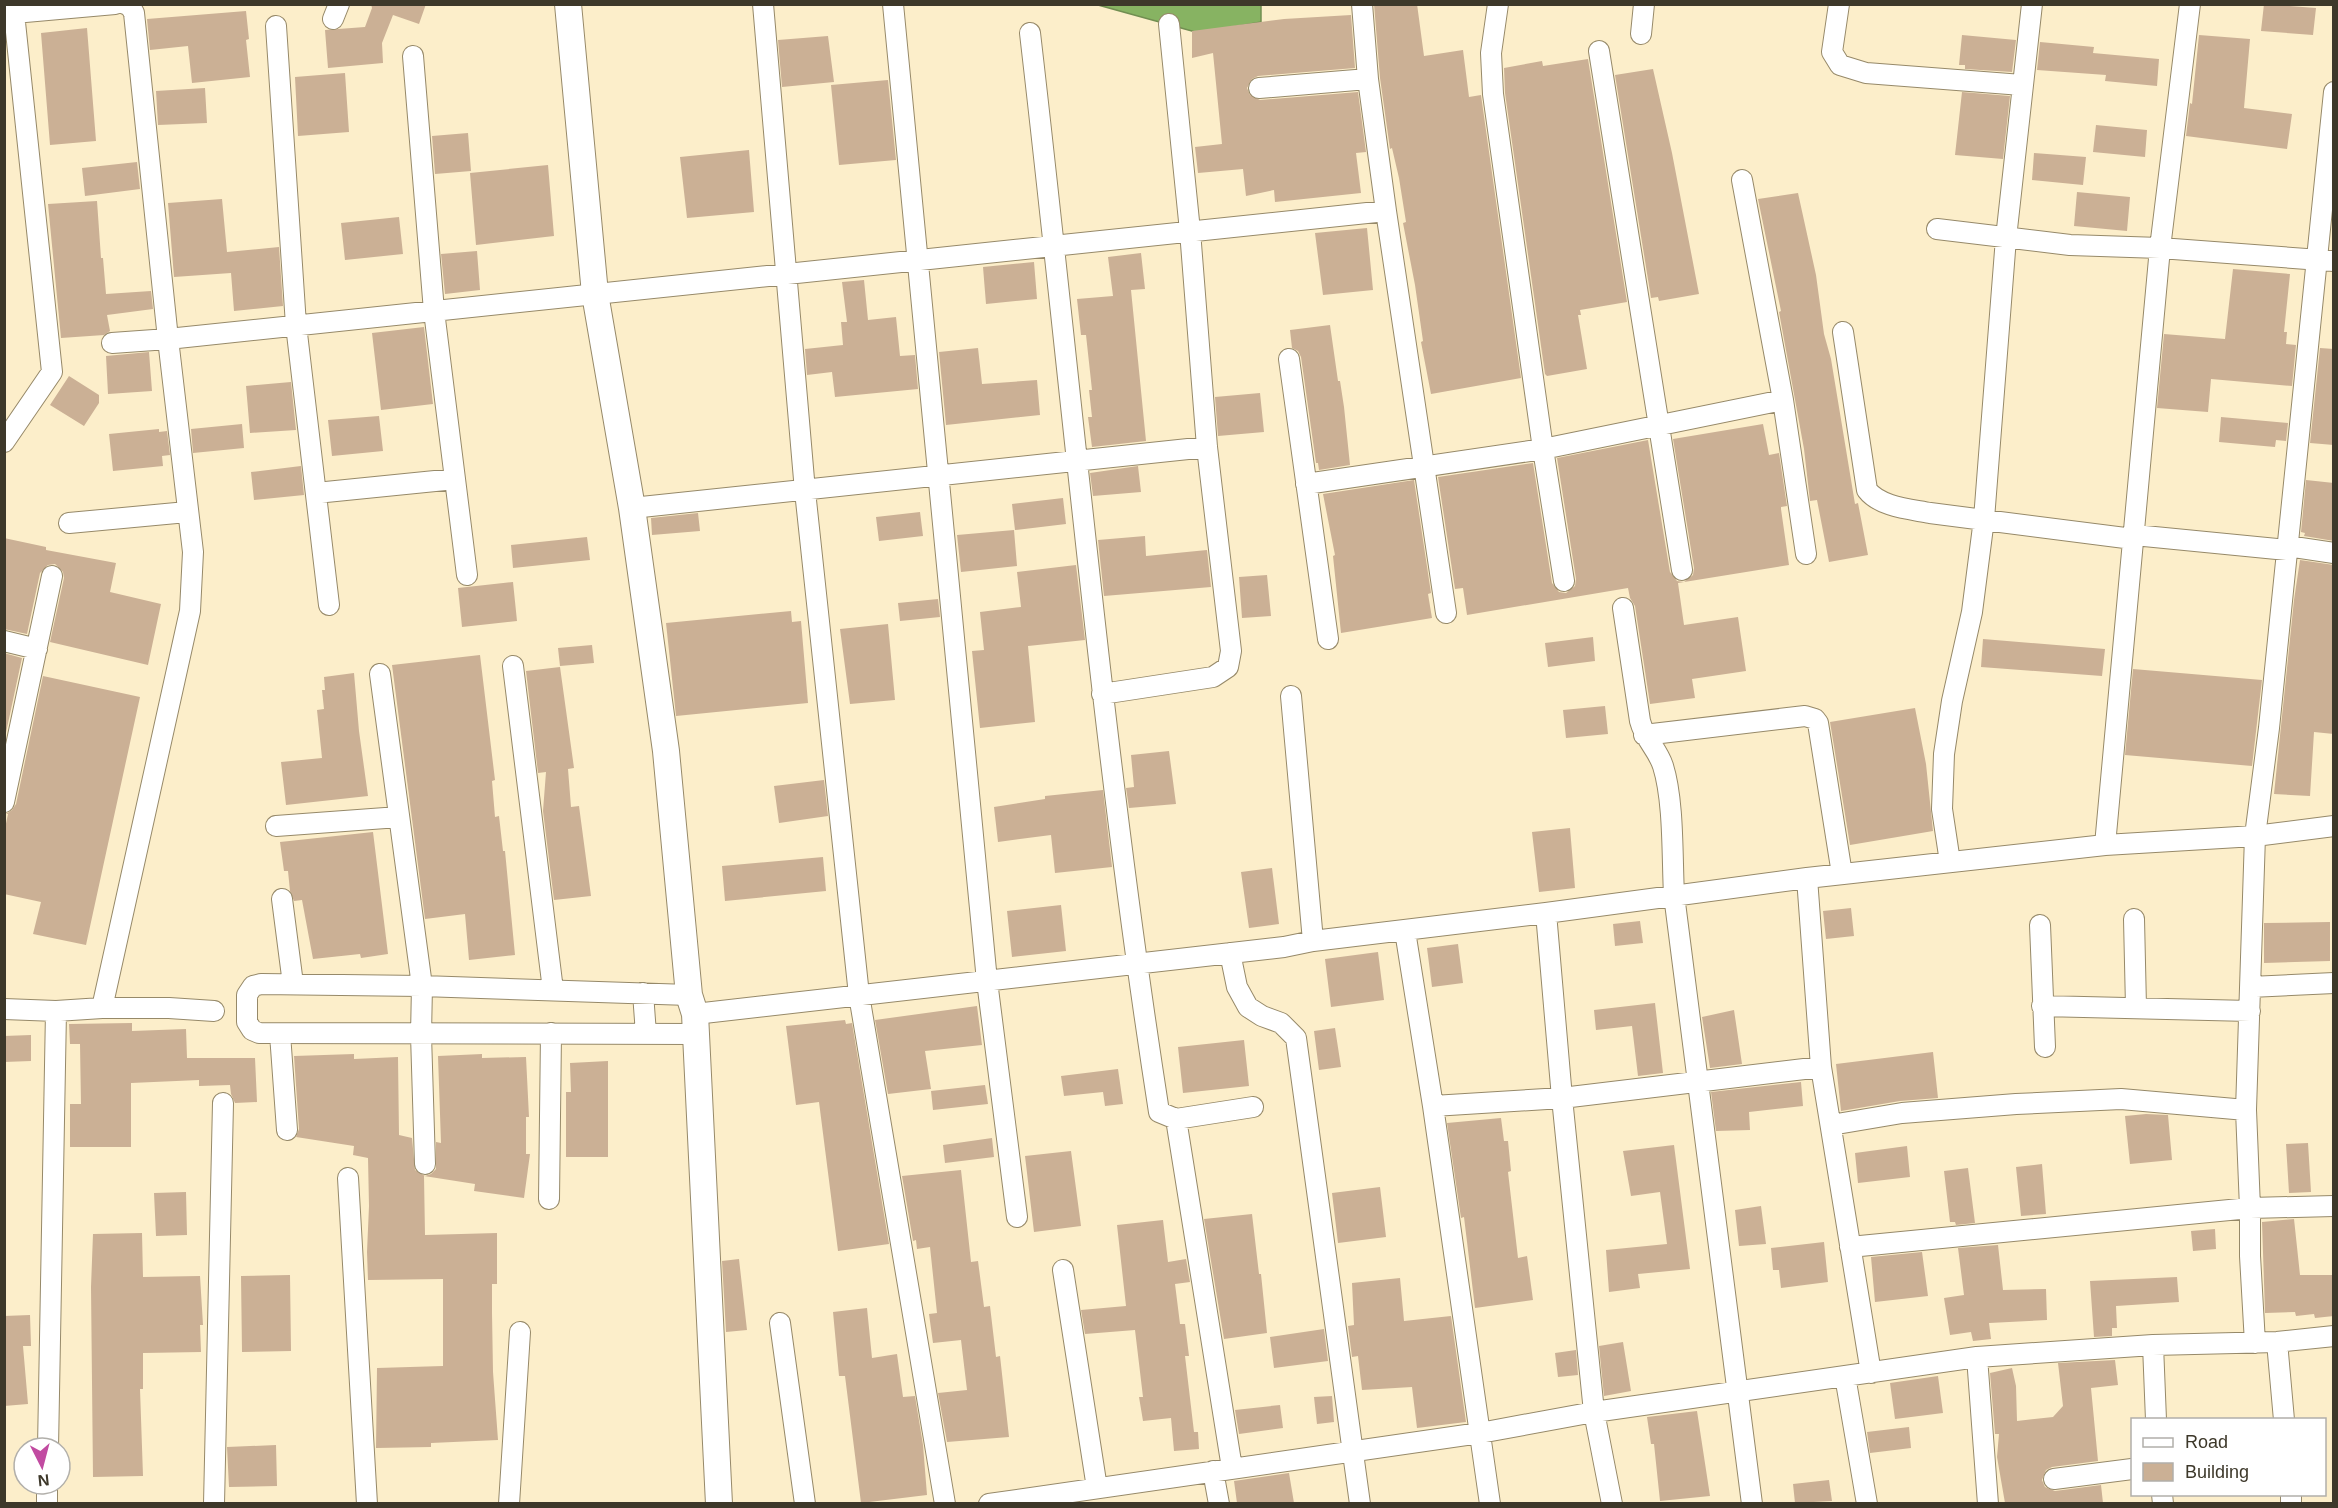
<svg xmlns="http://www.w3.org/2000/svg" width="2338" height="1508" viewBox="0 0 2338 1508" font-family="Helvetica,sans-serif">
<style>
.water{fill:#87b362;stroke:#718e51;stroke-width:1.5}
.building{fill:#cbb095}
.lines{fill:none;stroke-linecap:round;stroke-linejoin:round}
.minor-casing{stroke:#968969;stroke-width:22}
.tertiary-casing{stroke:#968969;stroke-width:28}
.minor{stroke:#fff;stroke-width:20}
.tertiary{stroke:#fff;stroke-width:26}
</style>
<rect width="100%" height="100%" fill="#fceeca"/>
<path class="water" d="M 1098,5 L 1261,5 L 1261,22 L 1199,33 Z"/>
<path class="building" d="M 371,4 L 426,4 L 419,24 L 393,15 L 382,43 L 383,63 L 328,68 L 325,30 L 365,27 L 372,8 Z
M 1374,4 L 1417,4 L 1424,56 L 1463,50 L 1469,97 L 1481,95 L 1521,378 L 1431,394 L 1421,342 L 1423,341 L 1415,285 L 1403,223 L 1406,222 L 1399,178 L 1392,148 L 1390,149 L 1380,78 Z
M 2264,4 L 2316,8 L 2313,35 L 2261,31 Z
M 246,11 L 249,39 L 246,40 L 250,77 L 192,83 L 188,46 L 150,50 L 147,19 Z
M 1351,15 L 1355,68 L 1258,76 L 1252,79 L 1247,88 L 1250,95 L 1260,100 L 1358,92 L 1366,152 L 1356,153 L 1361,193 L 1275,202 L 1274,190 L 1246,196 L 1243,169 L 1198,173 L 1195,147 L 1222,144 L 1213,53 L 1192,58 L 1192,31 L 1284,19 Z
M 87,28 L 96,141 L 50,145 L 41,33 Z
M 1962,35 L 2016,40 L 2012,72 L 1965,69 L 1965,65 L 1959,65 Z
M 2199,35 L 2250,39 L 2244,108 L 2292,114 L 2287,149 L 2186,136 L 2190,103 L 2192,104 Z
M 828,36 L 834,82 L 782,87 L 778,40 Z
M 2040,42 L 2094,47 L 2093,53 L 2159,59 L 2157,86 L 2105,81 L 2106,75 L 2037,70 Z
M 1588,59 L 1627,302 L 1580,310 L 1581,315 L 1578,315 L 1587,369 L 1547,376 L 1545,374 L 1505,93 L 1504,68 L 1542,61 L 1543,66 Z
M 1653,69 L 1672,153 L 1699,294 L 1659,301 L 1658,297 L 1651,298 L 1615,75 Z
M 345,73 L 349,132 L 298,136 L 295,77 Z
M 888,80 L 896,160 L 839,165 L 831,85 Z
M 205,88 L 207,123 L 158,125 L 156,91 Z
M 1962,92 L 2010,96 L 2003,159 L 1955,155 Z
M 2096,125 L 2147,130 L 2145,157 L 2093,152 Z
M 468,133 L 471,171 L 435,174 L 432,136 Z
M 749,150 L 754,212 L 687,218 L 680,157 Z
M 2034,153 L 2086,157 L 2083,185 L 2032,180 Z
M 137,162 L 140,189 L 85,196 L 82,168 Z
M 548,165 L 554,236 L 476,245 L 470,173 Z
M 2077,192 L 2130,197 L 2127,231 L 2074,226 Z
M 1798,193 L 1816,275 L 1824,334 L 1831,359 L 1855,504 L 1858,503 L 1868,555 L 1829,562 L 1817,500 L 1810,501 L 1804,449 L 1779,312 L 1781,311 L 1758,199 Z
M 222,199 L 227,252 L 279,247 L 283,306 L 234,311 L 231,273 L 174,277 L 168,203 Z
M 97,201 L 101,258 L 103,258 L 106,294 L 151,291 L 153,309 L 107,315 L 110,331 L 104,335 L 61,338 L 48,204 Z
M 399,217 L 403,254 L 345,260 L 341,223 Z
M 1367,228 L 1373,290 L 1323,295 L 1315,233 Z
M 477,251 L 480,290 L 445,294 L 441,254 Z
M 1141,253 L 1145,289 L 1131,290 L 1146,441 L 1092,447 L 1088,417 L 1092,417 L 1089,390 L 1092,390 L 1086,335 L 1081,335 L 1077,299 L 1113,296 L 1108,257 Z
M 1034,262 L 1037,299 L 986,304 L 983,267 Z
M 2233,269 L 2290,274 L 2284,332 L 2287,332 L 2286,344 L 2296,345 L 2292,386 L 2211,379 L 2208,412 L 2157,408 L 2164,334 L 2225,339 Z
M 864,280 L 868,320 L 896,317 L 900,356 L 915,355 L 918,389 L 835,397 L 832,372 L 807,375 L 805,349 L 843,345 L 841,322 L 847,322 L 842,282 Z
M 1330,325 L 1338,381 L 1340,381 L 1344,407 L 1350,465 L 1319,470 L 1318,463 L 1316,463 L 1301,357 L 1298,351 L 1292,348 L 1290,330 Z
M 424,327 L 433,404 L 381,410 L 372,333 Z
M 978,348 L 982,384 L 1037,380 L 1040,415 L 946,425 L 939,352 Z
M 2320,348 L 2334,349 L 2334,445 L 2310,443 Z
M 149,352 L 152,391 L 108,394 L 106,356 Z
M 69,376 L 99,395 L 99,403 L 84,426 L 50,405 Z
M 291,382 L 296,430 L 250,433 L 246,386 Z
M 1260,393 L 1264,432 L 1218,436 L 1215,397 Z
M 379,416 L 383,451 L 332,456 L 328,420 Z
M 2221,417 L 2288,423 L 2286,441 L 2276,440 L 2275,447 L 2219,442 Z
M 242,424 L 244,448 L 193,453 L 191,429 Z
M 1763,424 L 1769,455 L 1779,453 L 1787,506 L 1781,507 L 1781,509 L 1789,565 L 1678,583 L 1684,625 L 1738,617 L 1746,671 L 1692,679 L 1695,698 L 1650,704 L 1635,606 L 1630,598 L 1628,588 L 1467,615 L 1463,588 L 1455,589 L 1438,477 L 1533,463 L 1552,583 L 1559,592 L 1566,593 L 1575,586 L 1576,579 L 1557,458 L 1648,440 L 1670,572 L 1677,581 L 1684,582 L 1693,575 L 1694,568 L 1673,439 Z
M 159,429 L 159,432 L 167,431 L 170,455 L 162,456 L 163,466 L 113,471 L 109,434 Z
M 301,466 L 304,495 L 254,500 L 251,472 Z
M 1138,466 L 1141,492 L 1093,496 L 1090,473 Z
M 1414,480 L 1431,593 L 1428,594 L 1432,618 L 1341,633 L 1333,556 L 1335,555 L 1323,494 Z
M 2306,480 L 2334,483 L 2334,541 L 2304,536 L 2305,533 L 2301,532 Z
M 1063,498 L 1066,524 L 1015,530 L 1012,504 Z
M 920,512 L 923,536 L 879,541 L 876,517 Z
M 698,513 L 700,531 L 652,535 L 651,518 Z
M 1014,530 L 1017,566 L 961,572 L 957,535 Z
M 1145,536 L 1146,556 L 1207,550 L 1211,587 L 1104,596 L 1098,540 Z
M 587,537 L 590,560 L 513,568 L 511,545 Z
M 4,538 L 46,547 L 46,550 L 116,563 L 110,592 L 161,604 L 148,665 L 50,642 L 64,578 L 63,572 L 55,564 L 48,565 L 40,573 L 27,634 L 4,629 Z
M 2300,560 L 2334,565 L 2334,734 L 2314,732 L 2310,796 L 2274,794 L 2294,600 Z
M 1076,565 L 1085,640 L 1028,646 L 1035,722 L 980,728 L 972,651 L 984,650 L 980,612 L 1021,607 L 1017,572 Z
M 1267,575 L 1271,616 L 1242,618 L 1239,577 Z
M 513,582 L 517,621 L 462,627 L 458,588 Z
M 938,599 L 940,617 L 900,621 L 898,603 Z
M 791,611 L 792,622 L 801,621 L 808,703 L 676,716 L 666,623 Z
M 888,624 L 895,700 L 850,704 L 840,629 Z
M 1593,637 L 1595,661 L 1548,667 L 1545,643 Z
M 1983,639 L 2105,649 L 2102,676 L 1981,667 Z
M 592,645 L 594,663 L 560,666 L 558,648 Z
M 4,653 L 22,658 L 4,742 Z
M 480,655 L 495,780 L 492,781 L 495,817 L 499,816 L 503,851 L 505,851 L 515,955 L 469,960 L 465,914 L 425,919 L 392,665 Z
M 560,667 L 574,768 L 568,769 L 571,807 L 579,806 L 591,896 L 554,900 L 543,811 L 546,772 L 538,773 L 526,671 Z
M 2133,669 L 2262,680 L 2252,766 L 2125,755 Z
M 354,673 L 359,731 L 368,796 L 286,805 L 281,762 L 322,758 L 317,710 L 324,709 L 322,690 L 325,690 L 324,677 Z
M 43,676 L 140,697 L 86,945 L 33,934 L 41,902 L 4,894 L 4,833 L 8,814 L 6,814 L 12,810 L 16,804 Z
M 1605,706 L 1608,734 L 1566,738 L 1563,710 Z
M 1915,708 L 1926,764 L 1933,831 L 1850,845 L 1830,722 Z
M 1169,751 L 1176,804 L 1129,808 L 1126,788 L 1134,787 L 1131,755 Z
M 824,780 L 828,816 L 779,823 L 774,786 Z
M 1103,790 L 1112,867 L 1055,873 L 1051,835 L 998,842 L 994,807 L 1045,799 L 1045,796 Z
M 1570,828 L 1575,888 L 1539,892 L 1532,832 Z
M 373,832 L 388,954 L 361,958 L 360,954 L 313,959 L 302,900 L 294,901 L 290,891 L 288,871 L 284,871 L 280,842 Z
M 823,857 L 826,891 L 725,901 L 722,866 Z
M 1272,868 L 1279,924 L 1249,928 L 1241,872 Z
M 1061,905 L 1066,951 L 1012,957 L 1007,911 Z
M 1851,908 L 1854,936 L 1826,939 L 1823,911 Z
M 1640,921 L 1643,943 L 1615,946 L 1613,924 Z
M 2330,922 L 2330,961 L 2264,963 L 2264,923 Z
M 1458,944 L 1463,983 L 1432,987 L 1427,948 Z
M 1378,952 L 1384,1000 L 1331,1007 L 1325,959 Z
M 1655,1003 L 1663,1073 L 1638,1076 L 1632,1026 L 1596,1030 L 1594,1010 Z
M 977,1006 L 982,1045 L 925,1051 L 931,1089 L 888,1094 L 875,1020 Z
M 1734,1010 L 1742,1064 L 1710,1068 L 1702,1017 Z
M 845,1020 L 846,1024 L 852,1023 L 889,1244 L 838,1251 L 819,1102 L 796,1105 L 786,1026 Z
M 132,1023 L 132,1031 L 186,1029 L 187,1058 L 255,1058 L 257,1102 L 235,1103 L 231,1094 L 230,1085 L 199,1086 L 199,1080 L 131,1083 L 131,1147 L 70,1147 L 70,1104 L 81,1104 L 80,1044 L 70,1044 L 69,1024 Z
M 1335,1028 L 1341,1067 L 1319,1070 L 1314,1031 Z
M 31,1035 L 31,1061 L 4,1062 L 4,1036 Z
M 1244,1040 L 1249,1086 L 1183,1093 L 1178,1047 Z
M 1933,1052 L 1938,1098 L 1900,1101 L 1841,1111 L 1836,1064 Z
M 354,1054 L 354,1059 L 398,1057 L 399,1135 L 412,1138 L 415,1170 L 425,1176 L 431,1174 L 436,1169 L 436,1142 L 441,1143 L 438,1056 L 482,1054 L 482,1058 L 526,1057 L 529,1117 L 526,1117 L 526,1154 L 530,1154 L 524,1198 L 474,1191 L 475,1184 L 424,1176 L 425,1235 L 497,1233 L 497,1284 L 492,1284 L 492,1313 L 493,1372 L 498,1440 L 431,1443 L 431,1447 L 376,1448 L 377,1368 L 443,1366 L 443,1279 L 368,1280 L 367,1252 L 369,1206 L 368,1158 L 353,1155 L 354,1146 L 296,1137 L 299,1129 L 294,1056 Z
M 608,1061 L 608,1157 L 566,1157 L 566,1092 L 571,1092 L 570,1063 Z
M 1118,1069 L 1123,1104 L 1105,1106 L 1103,1092 L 1064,1096 L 1061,1076 Z
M 1801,1082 L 1803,1106 L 1749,1112 L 1750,1130 L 1716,1131 L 1711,1092 Z
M 985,1085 L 988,1104 L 933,1110 L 931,1091 Z
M 2146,1114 L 2168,1115 L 2172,1160 L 2130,1164 L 2125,1116 Z
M 1501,1118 L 1504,1141 L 1508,1141 L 1511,1171 L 1508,1172 L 1518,1258 L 1527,1256 L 1533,1300 L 1475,1308 L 1464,1217 L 1461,1218 L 1447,1123 Z
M 992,1138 L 994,1157 L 945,1163 L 943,1145 Z
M 2308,1143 L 2311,1192 L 2289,1193 L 2286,1144 Z
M 1674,1145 L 1690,1269 L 1638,1274 L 1640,1288 L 1609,1292 L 1606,1250 L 1667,1244 L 1660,1192 L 1631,1196 L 1623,1151 Z
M 1907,1146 L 1910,1177 L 1858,1183 L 1855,1153 Z
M 1071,1151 L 1081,1226 L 1034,1232 L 1025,1156 Z
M 2042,1164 L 2046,1214 L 2021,1216 L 2016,1167 Z
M 1968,1168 L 1975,1223 L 1956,1225 L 1955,1222 L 1950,1222 L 1944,1171 Z
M 961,1170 L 971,1262 L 978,1261 L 984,1307 L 990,1306 L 996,1357 L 1000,1356 L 1009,1437 L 947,1442 L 938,1393 L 967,1390 L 961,1340 L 933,1343 L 929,1314 L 937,1313 L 930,1247 L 917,1249 L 916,1240 L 913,1241 L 902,1176 Z
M 1380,1187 L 1386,1237 L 1338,1243 L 1332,1193 Z
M 186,1192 L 187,1235 L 156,1236 L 154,1193 Z
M 1761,1206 L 1766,1244 L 1739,1246 L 1735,1210 Z
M 1252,1214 L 1259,1274 L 1261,1274 L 1267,1333 L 1224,1339 L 1204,1219 Z
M 2294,1219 L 2300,1275 L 2334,1275 L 2334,1316 L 2315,1318 L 2314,1314 L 2296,1316 L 2295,1312 L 2265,1313 L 2262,1222 Z
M 1163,1220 L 1168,1262 L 1186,1259 L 1190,1282 L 1175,1284 L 1180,1324 L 1185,1324 L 1189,1356 L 1185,1356 L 1194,1432 L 1198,1432 L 1199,1449 L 1174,1451 L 1171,1418 L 1143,1421 L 1139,1397 L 1143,1397 L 1135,1330 L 1085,1334 L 1081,1310 L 1126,1306 L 1117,1225 Z
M 2215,1229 L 2216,1249 L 2193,1251 L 2191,1231 Z
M 142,1233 L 143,1277 L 200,1276 L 203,1325 L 200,1325 L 201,1352 L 143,1353 L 143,1389 L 140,1389 L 143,1476 L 93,1477 L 91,1287 L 93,1234 Z
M 1824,1242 L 1828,1282 L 1781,1288 L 1779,1270 L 1773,1270 L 1771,1248 Z
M 1998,1245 L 2003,1290 L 2046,1289 L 2047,1320 L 1989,1323 L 1991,1339 L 1973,1341 L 1971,1332 L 1950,1335 L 1944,1298 L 1964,1295 L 1958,1248 Z
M 1922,1252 L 1928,1296 L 1875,1302 L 1871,1257 Z
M 739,1259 L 747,1330 L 726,1332 L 722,1261 Z
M 290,1275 L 291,1351 L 242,1352 L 241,1276 Z
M 2177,1277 L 2179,1302 L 2116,1306 L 2117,1328 L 2112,1328 L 2112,1336 L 2094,1337 L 2090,1281 Z
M 1400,1278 L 1404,1321 L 1451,1316 L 1466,1422 L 1417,1428 L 1412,1387 L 1362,1390 L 1358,1356 L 1352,1357 L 1348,1326 L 1354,1325 L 1352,1283 Z
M 867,1308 L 872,1358 L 897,1354 L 903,1397 L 915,1396 L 923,1445 L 927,1495 L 861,1503 L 845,1376 L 839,1376 L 833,1312 Z
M 30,1315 L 31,1346 L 23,1346 L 28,1404 L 4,1406 L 4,1316 Z
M 1324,1329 L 1328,1361 L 1274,1368 L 1270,1337 Z
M 1623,1342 L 1631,1391 L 1604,1396 L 1599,1346 Z
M 1576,1350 L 1578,1375 L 1558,1377 L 1555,1353 Z
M 2115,1360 L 2118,1385 L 2091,1388 L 2098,1461 L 2052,1467 L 2046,1470 L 2042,1480 L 2045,1487 L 2055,1491 L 2101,1485 L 2103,1503 L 2005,1503 L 1997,1457 L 1999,1434 L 1995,1434 L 1990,1373 L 2012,1368 L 2016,1386 L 2017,1421 L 2053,1417 L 2063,1406 L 2058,1363 Z
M 1938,1376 L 1943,1413 L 1895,1419 L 1890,1383 Z
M 1332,1396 L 1334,1422 L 1317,1424 L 1314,1397 Z
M 1280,1405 L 1283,1428 L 1239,1434 L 1235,1410 Z
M 1697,1411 L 1710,1496 L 1660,1501 L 1654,1444 L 1651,1444 L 1647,1417 Z
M 1909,1427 L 1911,1448 L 1870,1453 L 1867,1432 Z
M 276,1445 L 277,1486 L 229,1487 L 227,1447 Z
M 1289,1473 L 1294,1503 L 1237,1503 L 1234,1481 Z
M 1829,1480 L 1832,1501 L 1795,1503 L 1793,1484 Z"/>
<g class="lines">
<g class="minor-casing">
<path id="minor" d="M 13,4 L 14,13 L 115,4
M 763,4 L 805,491 L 859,995 L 945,1504
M 893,4 L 987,981 L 1017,1217
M 1362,4 L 1368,79 L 1386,211 L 1446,613
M 1498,4 L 1491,53 L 1493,94 L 1543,449 L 1564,581
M 1839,4 L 1832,52 L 1840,65 L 1866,73 L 2022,85
M 4,13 L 14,13 L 52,372 L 4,442
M 333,19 L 339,4
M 276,26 L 296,325 L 329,605
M 1030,33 C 1072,393 1103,754 1159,1112 L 1176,1119 L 1253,1107
M 1641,34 L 1644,4
M 1599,51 L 1682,570
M 413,56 L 434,311 L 467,575
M 1259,88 L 1368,79
M 1742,180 L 1783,400 L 1806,554
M 1937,229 L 2070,245 L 2160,248 L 2334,261
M 1843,332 L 1867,490 C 1880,507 1910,509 1930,513 L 2133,539
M 112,343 L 168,339 L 1386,211
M 1289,359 L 1328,639
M 1306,484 L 1543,449 L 1783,400
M 316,493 L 455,479
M 632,508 L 1207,447
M 69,523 L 187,512
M 2134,535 L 2287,550
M 2287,546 L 2334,553
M 1623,608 L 1640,721 C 1645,740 1657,748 1663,766 C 1674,801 1672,857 1674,895 L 1752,1504
M 4,641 L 37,649
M 513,666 L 553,990
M 380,674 L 422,986 L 421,1035 L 425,1164
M 1102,694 L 1213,677 L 1228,667 L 1231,651 L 1207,447 L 1190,231 L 1169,24
M 1291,696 L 1313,941
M 1644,735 L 1805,716 L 1815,719 L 1818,723 L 1842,874
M 4,802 L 52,576
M 276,826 L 399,817
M 2105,845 L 2160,248 L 2190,4
M 1950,862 L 1942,809 L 1944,754 L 1952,701 L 1972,612 L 1984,519 L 2006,238 L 2032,4
M 1807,878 L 1821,1067 L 1871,1373
M 282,899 L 293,984
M 1546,913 L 1562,1098 L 1594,1412 L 1612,1504
M 2134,919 L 2136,1007
M 2040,925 L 2045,1047
M 1405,931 L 1433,1106 L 1490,1504
M 1230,953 L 1237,987 L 1248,1007 L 1262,1016 L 1281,1023 L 1296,1038 L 1360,1504
M 2250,987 L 2334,983
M 643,993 L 646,1034
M 689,995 L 422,986 L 261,984 L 253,986 L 247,995 L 247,1022 L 252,1030 L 259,1033 L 696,1034
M 2042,1006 L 2250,1011
M 102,1008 L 169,1008 L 214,1011
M 4,1009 L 56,1011 L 48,1448
M 56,1011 L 102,1008 L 190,611 L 193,552 L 168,339 L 134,13 L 130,6 L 125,4
M 695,1014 L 1284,947 L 1313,941 L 1546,913 L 1807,878 L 2105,845 L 2255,836 L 2334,826
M 280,1034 L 287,1130
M 1433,1106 L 1562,1098 L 1821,1067
M 1176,1119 L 1232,1468
M 1831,1125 L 1902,1113 L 2016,1104 L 2121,1099 L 2246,1110
M 348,1178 L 367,1504
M 549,1199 L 551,1033
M 1850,1247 L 2250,1208 L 2334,1206
M 1063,1270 L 1097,1488
M 780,1323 L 805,1504
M 2277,1342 L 2284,1420
M 2255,1343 L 2250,1256 L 2250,1208 L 2246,1110 L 2255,836 L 2269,728 L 2334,92
M 2153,1345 L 2156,1420
M 1977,1357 L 1988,1504
M 1845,1376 L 1867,1504
M 1213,1471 L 1219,1504
M 2054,1479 L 2132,1469
M 2162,1494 L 2163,1504
M 2291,1494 L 2291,1504
M 47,1504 L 47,1484
M 214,1504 L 223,1103
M 509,1504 L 520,1332
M 989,1504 L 1480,1433 L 1594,1412 L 1977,1357 L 2153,1345 L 2277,1342 L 2334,1336"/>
</g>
<g class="tertiary-casing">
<path id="tertiary" d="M 568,4 L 595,294 L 632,508 L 666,751 L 689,995 L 695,1014 L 719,1504"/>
</g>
<use href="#minor" class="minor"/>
<use href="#tertiary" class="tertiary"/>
</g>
<rect width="2338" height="1508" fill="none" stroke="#3d382a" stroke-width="12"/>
<rect x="2131" y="1418" width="195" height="78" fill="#ffffff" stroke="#b1afaa" stroke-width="1.5"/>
<rect x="2143" y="1438" width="30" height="9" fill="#ffffff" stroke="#b1afaa" stroke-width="1.5"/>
<text x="2185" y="1448" font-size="18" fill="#3d382a">Road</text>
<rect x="2143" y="1463" width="30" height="18" fill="#cbb095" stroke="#b1afaa" stroke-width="1.5"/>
<text x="2185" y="1478" font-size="18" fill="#3d382a">Building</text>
<g transform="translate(42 1466) rotate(174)"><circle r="28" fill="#ffffff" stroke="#b1afaa" stroke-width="1.5"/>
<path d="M0-4.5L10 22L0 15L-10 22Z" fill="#c14ba1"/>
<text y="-9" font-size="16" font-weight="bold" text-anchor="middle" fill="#3d382a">N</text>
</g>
</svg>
